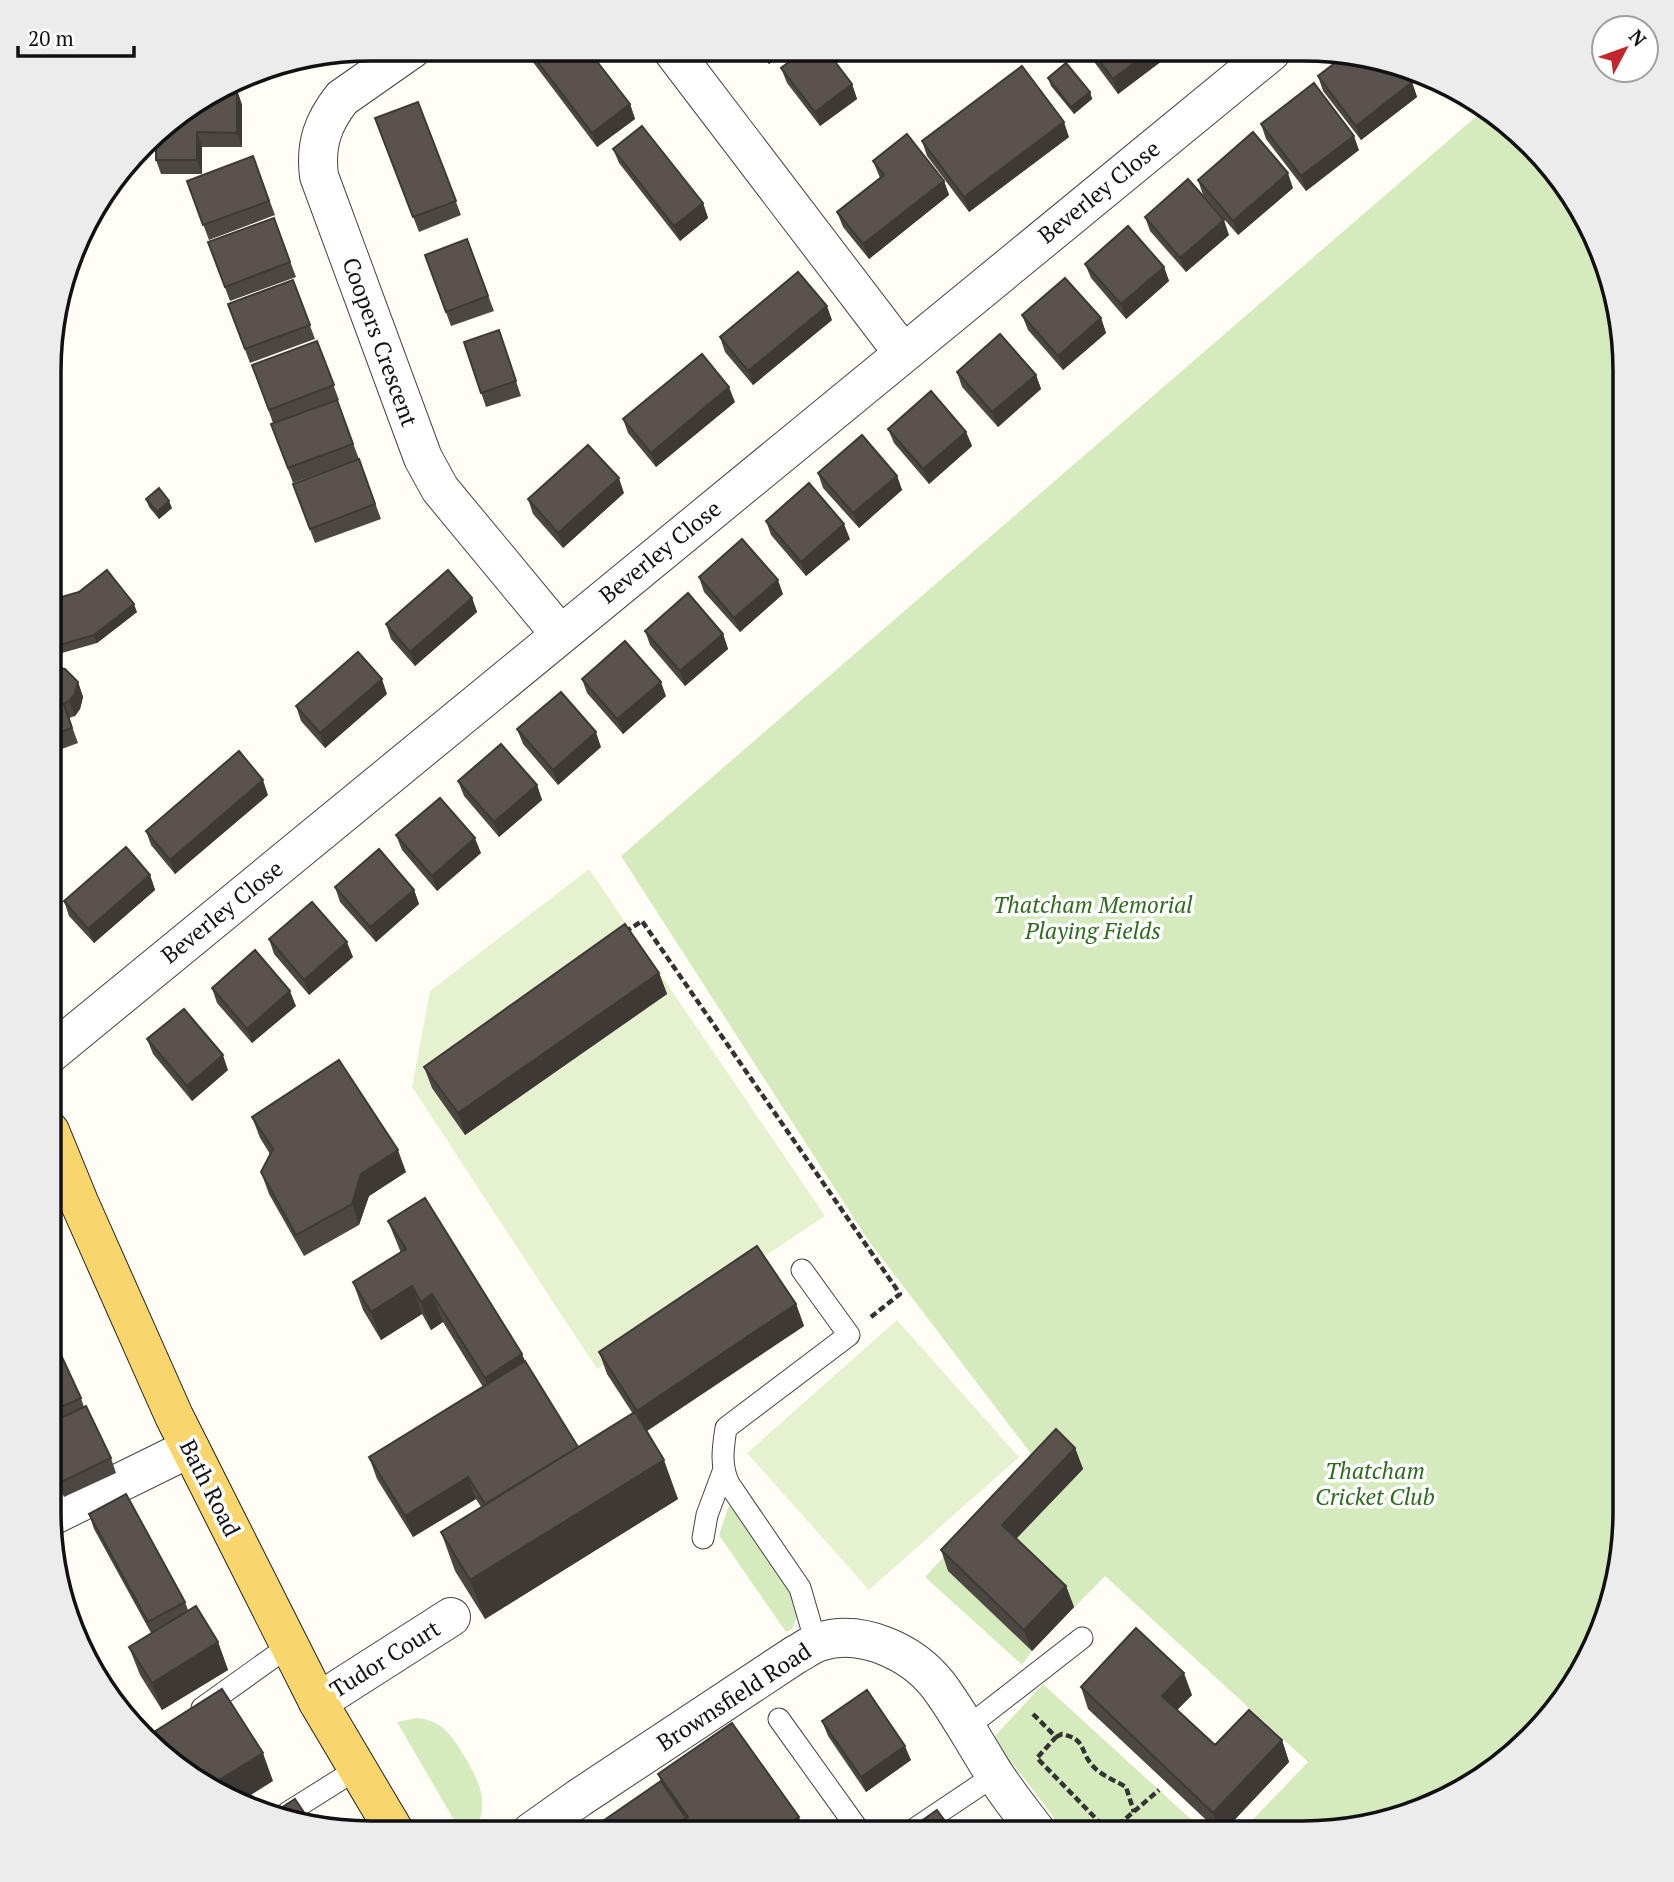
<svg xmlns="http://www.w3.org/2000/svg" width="1674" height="1882" viewBox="0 0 1674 1882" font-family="'PT Serif',serif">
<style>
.green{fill:#d5ebbd}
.pitch{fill:#e6f2cf}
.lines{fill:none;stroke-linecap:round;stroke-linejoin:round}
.service-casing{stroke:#444;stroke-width:23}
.minor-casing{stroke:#444;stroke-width:40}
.primary-casing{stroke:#222;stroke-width:40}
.path{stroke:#333;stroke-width:4.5;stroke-dasharray:7 3.5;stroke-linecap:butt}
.service{stroke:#fff;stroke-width:21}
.minor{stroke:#fff;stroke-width:38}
.primary{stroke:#f9d66b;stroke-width:38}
.wall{fill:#4d4742}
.shaded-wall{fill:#3f3936}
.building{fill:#5a524d;stroke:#3f3936;stroke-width:2}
.labels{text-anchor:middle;stroke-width:7;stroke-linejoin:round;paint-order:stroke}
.street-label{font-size:23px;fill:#111;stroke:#fff}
.park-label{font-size:23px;font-style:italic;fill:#2f6b1f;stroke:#fff}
.rim{fill:none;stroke:#111;stroke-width:3.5}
</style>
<rect width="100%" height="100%" fill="#fffdf5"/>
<path class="green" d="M 1486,108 L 1571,193 L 1608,268 L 1624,351 L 1624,1531 L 1582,1671 L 1481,1779 L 1406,1816 L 1323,1832 L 1241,1832 L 1308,1762 L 1105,1576 L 1032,1651 L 1022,1665 L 925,1577 L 1035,1459 L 868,1240 L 621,856 Z
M 729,1505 L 793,1593 L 797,1616 L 792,1629 L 786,1632 L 719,1535 Z
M 1043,1684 L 1205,1832 L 1065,1832 L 993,1738 Z
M 417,1718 C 444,1721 453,1737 466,1759 C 481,1785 489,1803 475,1832 L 461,1832 L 397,1722 Z"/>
<path class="pitch" d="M 589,869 L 825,1216 L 597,1369 L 412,1087 L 430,991 Z
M 897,1320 L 1019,1457 L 869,1590 L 747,1453 Z"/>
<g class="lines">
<g class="service-casing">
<path id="service" d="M 802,1270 L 849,1335 L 726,1428 C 723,1448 720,1465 729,1484 L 800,1588 L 816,1643
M 703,1538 L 707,1515 L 723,1472
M 202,1708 L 289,1646
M 779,1719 L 860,1832
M 965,1729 L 1082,1638
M 287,1813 L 357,1769
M 910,1832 L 995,1775"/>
</g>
<g class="minor-casing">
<path id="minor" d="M 412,49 L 342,98 C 323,122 315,144 319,176 L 423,458 L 440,489 L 560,634
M 672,50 L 903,353
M 51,1053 L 1271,52
M 50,1517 L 190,1448
M 318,1702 L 451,1617
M 531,1832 L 579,1798 L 795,1655 C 803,1651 810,1645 819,1642 C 861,1628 912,1652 938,1685 C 957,1710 973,1740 990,1767 C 1004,1790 1021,1811 1037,1832"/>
</g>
<g class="primary-casing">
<path id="primary" d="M 50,1131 L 79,1202 L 174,1416 L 318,1702 L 395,1832"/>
</g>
<path class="path" d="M 625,932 L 642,921 L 900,1294 L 871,1317
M 1033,1714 L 1056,1737 L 1037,1758 L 1109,1832
M 1056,1737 L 1062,1734 C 1087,1740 1079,1750 1092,1765 C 1100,1775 1116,1781 1126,1787 L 1134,1812
M 1110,1832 L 1159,1790"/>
<use href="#service" class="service"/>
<use href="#minor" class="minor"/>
<use href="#primary" class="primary"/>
</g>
<path class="wall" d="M 523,49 L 588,50 L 630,104 L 635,119 L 597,147 Z
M 757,50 L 787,50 L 769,64 Z
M 1089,51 L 1175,51 L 1118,94 L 1092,59 Z
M 781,68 L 852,84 L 857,99 L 820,126 L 787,83 Z
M 1318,76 L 1412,82 L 1417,97 L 1361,140 L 1323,91 Z
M 1048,78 L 1090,92 L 1092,99 L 1074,114 L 1051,86 Z
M 237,90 L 242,105 L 242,147 L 202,147 L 202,174 L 161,174 L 156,160 Z
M 418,102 L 461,215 L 419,232 L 375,118 Z
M 1261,124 L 1359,150 L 1306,191 L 1266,139 Z
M 1069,137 L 969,212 L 927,156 L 922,141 Z
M 613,149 L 703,203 L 708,218 L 680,241 L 619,163 Z
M 253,156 L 275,215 L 209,240 L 187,181 Z
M 873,161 L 944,181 L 949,195 L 869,259 L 843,227 L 837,212 L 880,178 Z
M 1198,180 L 1293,188 L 1238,235 L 1203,195 Z
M 1145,217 L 1229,235 L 1186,272 L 1150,231 Z
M 274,218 L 296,277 L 230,301 L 208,242 Z
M 467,239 L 494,311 L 451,326 L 425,255 Z
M 1085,264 L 1164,267 L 1169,281 L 1126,319 L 1091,278 Z
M 293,280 L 315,339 L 250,363 L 228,304 Z
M 1022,315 L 1101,318 L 1106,333 L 1063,370 L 1028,330 Z
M 832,320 L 753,385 L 725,352 L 720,337 Z
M 499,330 L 521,396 L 486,407 L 464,342 Z
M 317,341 L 339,400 L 337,401 L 359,459 L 293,483 L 271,424 L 273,423 L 252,365 Z
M 957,372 L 1036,375 L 1041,389 L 998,427 L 962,387 Z
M 735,402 L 656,467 L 628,433 L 623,419 Z
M 888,429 L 966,432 L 972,446 L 929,484 L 894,443 Z
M 359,459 L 381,519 L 315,543 L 293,484 Z
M 818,473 L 897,476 L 902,490 L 859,528 L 823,488 Z
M 624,493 L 563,548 L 533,514 L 528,499 Z
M 146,499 L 172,508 L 159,519 L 149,507 Z
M 766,521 L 850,539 L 806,576 L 771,535 Z
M 699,577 L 783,594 L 740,632 L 704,592 Z
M 79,592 L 137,612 L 97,643 L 62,653 L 60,645 Z
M 472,598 L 477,612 L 415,666 L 391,639 L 386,624 Z
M 645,631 L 723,634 L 728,649 L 685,686 L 650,645 Z
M 51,667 L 78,682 L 83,697 L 80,709 L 75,716 L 69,718 L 78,743 L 51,753 Z
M 582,679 L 666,696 L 623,734 L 587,693 Z
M 387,694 L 325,748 L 301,721 L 296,706 Z
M 517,729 L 601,747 L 558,785 L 523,744 Z
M 458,781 L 537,785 L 542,800 L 499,837 L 464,796 Z
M 268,795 L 175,874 L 151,845 L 146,831 Z
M 396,835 L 481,853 L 437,891 L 402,850 Z
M 150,875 L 155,890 L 94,943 L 69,916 L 64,901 Z
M 335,887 L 414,890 L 419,904 L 376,942 L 340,902 Z
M 269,939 L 353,957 L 309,995 L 274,954 Z
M 659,973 L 667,994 L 465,1135 L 432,1088 L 424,1067 Z
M 212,988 L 296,1006 L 252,1043 L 217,1003 Z
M 1624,988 L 1624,1034 L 1622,1034 L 1617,1019 Z
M 147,1039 L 228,1070 L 192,1101 L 153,1054 Z
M 252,1117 L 406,1172 L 369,1196 L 359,1225 L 304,1256 L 269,1194 L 261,1172 L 270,1154 L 260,1138 Z
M 388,1221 L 522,1354 L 525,1361 L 578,1448 L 633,1414 L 607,1374 L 599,1352 L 796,1304 L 804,1326 L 647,1431 L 678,1499 L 485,1619 L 455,1571 L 441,1532 L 481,1507 L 476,1499 L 413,1537 L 377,1479 L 369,1457 L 483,1387 L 443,1322 L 431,1330 L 422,1314 L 381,1340 L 363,1310 L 353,1282 L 401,1253 Z
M 50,1344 L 81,1398 L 84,1407 L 111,1458 L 116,1473 L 64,1497 L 50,1467 Z
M 1075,1448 L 1083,1469 L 1016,1539 L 1066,1586 L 1074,1607 L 1032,1651 L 948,1571 L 941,1550 Z
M 89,1514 L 185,1602 L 188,1610 L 218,1642 L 228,1670 L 162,1710 L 140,1675 L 129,1647 L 151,1633 L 94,1529 Z
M 1081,1687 L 1192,1695 L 1177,1710 L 1215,1745 L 1282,1740 L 1289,1762 L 1223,1832 L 1219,1832 L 1088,1709 Z
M 822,1721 L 911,1760 L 866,1792 L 828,1736 Z
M 658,1774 L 804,1832 L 587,1832 L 661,1781 Z"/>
<path class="shaded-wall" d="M 764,50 L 787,50 L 769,64 Z
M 1150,51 L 1175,51 L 1118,94 L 1113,79 Z
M 253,75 L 246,83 L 244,80 Z
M 1412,82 L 1417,97 L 1361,140 L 1356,126 Z
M 852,84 L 857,99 L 820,126 L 815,112 Z
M 237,90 L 242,105 L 242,147 L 237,133 Z
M 1090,92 L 1092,99 L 1074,114 L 1071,107 Z
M 630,104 L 635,119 L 597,147 L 592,133 Z
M 1064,122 L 1069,137 L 969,212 L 964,197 Z
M 197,132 L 202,147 L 202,174 L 197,160 Z
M 1354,136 L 1359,150 L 1306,191 L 1301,176 Z
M 1288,173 L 1293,188 L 1238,235 L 1233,221 Z
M 944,181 L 949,195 L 869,259 L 863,244 Z
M 703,203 L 708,218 L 680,241 L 674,226 Z
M 1224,220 L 1229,235 L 1186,272 L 1180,258 Z
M 1164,267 L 1169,281 L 1126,319 L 1121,304 Z
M 827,306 L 832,320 L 753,385 L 748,371 Z
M 1101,318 L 1106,333 L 1063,370 L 1058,356 Z
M 1036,375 L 1041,389 L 998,427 L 992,412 Z
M 729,387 L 735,402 L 656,467 L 651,453 Z
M 966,432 L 972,446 L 929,484 L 923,469 Z
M 897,476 L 902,490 L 859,528 L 853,513 Z
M 619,478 L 624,493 L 563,548 L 558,533 Z
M 169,501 L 172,508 L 159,519 L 157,512 Z
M 844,524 L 850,539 L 806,576 L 801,562 Z
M 778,580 L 783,594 L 740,632 L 734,618 Z
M 472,598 L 477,612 L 415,666 L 410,652 Z
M 134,604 L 137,612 L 97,643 L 94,635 Z
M 723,634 L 728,649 L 685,686 L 680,671 Z
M 382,679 L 387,694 L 325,748 L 320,733 Z
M 78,682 L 83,697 L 80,709 L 75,716 L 69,701 Z
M 661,682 L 666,696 L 623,734 L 617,719 Z
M 596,732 L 601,747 L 558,785 L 553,770 Z
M 263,780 L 268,795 L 175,874 L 170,860 Z
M 537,785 L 542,800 L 499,837 L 494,822 Z
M 475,838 L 481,853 L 437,891 L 432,876 Z
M 150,875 L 155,890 L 94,943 L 88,929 Z
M 414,890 L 419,904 L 376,942 L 370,927 Z
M 347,942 L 353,957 L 309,995 L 304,980 Z
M 659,973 L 667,994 L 465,1135 L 458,1113 Z
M 290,991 L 296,1006 L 252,1043 L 247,1029 Z
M 223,1055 L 228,1070 L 192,1101 L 187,1086 Z
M 398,1150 L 406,1172 L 369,1196 L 359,1225 L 352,1204 L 361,1174 Z
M 412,1286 L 422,1314 L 381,1340 L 371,1312 Z
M 432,1294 L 443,1322 L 431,1330 L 421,1302 Z
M 796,1304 L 804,1326 L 645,1432 L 637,1411 Z
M 522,1354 L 532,1382 L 495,1406 L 485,1378 Z
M 1075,1448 L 1083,1469 L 1009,1546 L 1002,1525 Z
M 664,1460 L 678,1499 L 485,1619 L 470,1580 Z
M 468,1477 L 476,1499 L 413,1537 L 405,1516 Z
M 1066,1586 L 1074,1607 L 1032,1651 L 1024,1630 Z
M 218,1642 L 228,1670 L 162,1710 L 152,1683 Z
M 1184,1673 L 1192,1695 L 1170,1717 L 1162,1696 Z
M 1282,1740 L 1289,1762 L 1223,1832 L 1220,1832 L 1213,1813 Z
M 905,1746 L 911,1760 L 866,1792 L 861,1777 Z
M 263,1753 L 273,1781 L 243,1800 L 211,1790 L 208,1787 Z
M 799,1817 L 804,1832 L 777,1832 Z"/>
<path class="building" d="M 528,49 L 588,50 L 630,104 L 592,133 Z
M 805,50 L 826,50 L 852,84 L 815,112 L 781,68 Z
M 1092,51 L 1150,51 L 1113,79 Z
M 1348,53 L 1407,75 L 1412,82 L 1356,126 L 1318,76 Z
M 1066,63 L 1090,92 L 1071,107 L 1048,78 Z
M 1022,66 L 1064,122 L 964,197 L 922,141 Z
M 1314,83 L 1354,136 L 1301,176 L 1261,124 Z
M 226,90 L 237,90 L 237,133 L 197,132 L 197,160 L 156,160 L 156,133 L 159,129 Z
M 418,102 L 456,201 L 413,217 L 375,118 Z
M 642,126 L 703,203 L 674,226 L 613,149 Z
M 1253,132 L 1288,173 L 1233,221 L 1198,180 Z
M 907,134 L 944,181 L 863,244 L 837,212 L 884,175 L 873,161 Z
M 253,156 L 269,201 L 203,225 L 187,181 Z
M 1188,179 L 1224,220 L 1180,258 L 1145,217 Z
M 274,218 L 290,262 L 225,287 L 208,242 Z
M 1128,226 L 1164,267 L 1121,304 L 1085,264 Z
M 467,239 L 488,296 L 446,312 L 425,255 Z
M 798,272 L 827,306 L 748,371 L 720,337 Z
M 1065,278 L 1101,318 L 1058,356 L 1022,315 Z
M 293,280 L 310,325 L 245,349 L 228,304 Z
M 499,330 L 516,381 L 481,393 L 464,342 Z
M 1000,334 L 1036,375 L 992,412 L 957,372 Z
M 317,341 L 334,385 L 269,410 L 252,365 Z
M 702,354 L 729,387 L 651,453 L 623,419 Z
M 931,391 L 966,432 L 923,469 L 888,429 Z
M 337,400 L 353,444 L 288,468 L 271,424 Z
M 862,435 L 897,476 L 853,513 L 818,473 Z
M 588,445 L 619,478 L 558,533 L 528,499 Z
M 359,459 L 375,504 L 310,529 L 293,484 Z
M 809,483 L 844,524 L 801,562 L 766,521 Z
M 159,488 L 169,501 L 157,512 L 146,499 Z
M 742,539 L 778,580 L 734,618 L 699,577 Z
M 107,570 L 134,604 L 94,635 L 60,645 L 51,616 L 51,600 L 79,592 Z
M 448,570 L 472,598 L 410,652 L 386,624 Z
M 688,593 L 723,634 L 680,671 L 645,631 Z
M 625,641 L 661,682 L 617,719 L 582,679 Z
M 358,652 L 382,679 L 320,733 L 296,706 Z
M 51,667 L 65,669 L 78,682 L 75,694 L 69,701 L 64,704 L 72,728 L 51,736 Z
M 561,692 L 596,732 L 553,770 L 517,729 Z
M 501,744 L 537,785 L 494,822 L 458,781 Z
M 239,751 L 263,780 L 170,860 L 146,831 Z
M 440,798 L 475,838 L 432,876 L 396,835 Z
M 126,847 L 150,875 L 88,929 L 64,901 Z
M 379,849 L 414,890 L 370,927 L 335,887 Z
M 312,902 L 347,942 L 304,980 L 269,939 Z
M 625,924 L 659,973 L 458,1113 L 424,1067 Z
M 255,950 L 290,991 L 247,1029 L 212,988 Z
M 1624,988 L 1624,1021 L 1617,1019 Z
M 184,1009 L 223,1055 L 187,1086 L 147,1039 Z
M 339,1060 L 398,1150 L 361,1174 L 352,1204 L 296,1235 L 261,1172 L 273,1149 L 252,1117 Z
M 425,1198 L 522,1354 L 485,1378 L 432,1294 L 421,1302 L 412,1286 L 371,1312 L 353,1282 L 406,1249 L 388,1221 Z
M 757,1246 L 796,1304 L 637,1411 L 599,1352 Z
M 55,1342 L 81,1398 L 50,1412 L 50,1344 Z
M 525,1361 L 578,1447 L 485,1504 L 468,1477 L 405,1516 L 369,1457 Z
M 86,1406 L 111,1458 L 59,1483 L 50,1463 L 50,1423 Z
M 635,1412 L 664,1460 L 470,1580 L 441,1532 Z
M 1056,1429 L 1075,1448 L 1002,1525 L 1066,1586 L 1024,1630 L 941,1550 Z
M 126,1494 L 185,1602 L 148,1622 L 89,1514 Z
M 196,1606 L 218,1642 L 152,1683 L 129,1647 Z
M 1136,1628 L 1184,1673 L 1162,1696 L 1215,1745 L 1249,1710 L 1282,1740 L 1213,1813 L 1081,1687 Z
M 222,1689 L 263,1753 L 208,1787 L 151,1734 Z
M 867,1690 L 905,1746 L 861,1777 L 822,1721 Z
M 732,1723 L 799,1817 L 777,1832 L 665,1832 L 688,1817 L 658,1774 Z
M 661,1781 L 686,1818 L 665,1832 L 587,1832 Z
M 295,1799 L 309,1820 L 278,1810 Z
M 937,1810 L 953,1832 L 906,1832 Z"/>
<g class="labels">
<g class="street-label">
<text transform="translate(1099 192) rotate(-39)" y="8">Beverley Close</text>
<text transform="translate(380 342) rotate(70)" y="8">Coopers Crescent</text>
<text transform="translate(660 552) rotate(-39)" y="8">Beverley Close</text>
<text transform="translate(222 912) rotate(-39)" y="8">Beverley Close</text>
<text transform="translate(210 1488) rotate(63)" y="8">Bath Road</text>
<text transform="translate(385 1659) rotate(-32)" y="8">Tudor Court</text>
<text transform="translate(734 1697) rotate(-33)" y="8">Brownsfield Road</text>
</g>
<g class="park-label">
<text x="1093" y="913">Thatcham Memorial<tspan x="1093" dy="26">Playing Fields</tspan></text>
<text x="1375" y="1479">Thatcham<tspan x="1375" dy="26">Cricket Club</tspan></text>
</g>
</g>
<path d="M0 0H1674V1882H0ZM371 61H1303A310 310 0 0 1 1613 371V1511A310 310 0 0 1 1303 1821H371A310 310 0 0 1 61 1511V371A310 310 0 0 1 371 61Z" fill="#ececec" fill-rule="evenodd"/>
<path class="rim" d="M371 61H1303A310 310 0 0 1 1613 371V1511A310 310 0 0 1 1303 1821H371A310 310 0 0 1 61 1511V371A310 310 0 0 1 371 61Z"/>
<g transform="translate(1625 49) rotate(49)"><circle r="33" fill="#ffffff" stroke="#a0a0a0" stroke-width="2"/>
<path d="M0-5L12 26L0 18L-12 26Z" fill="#c4262e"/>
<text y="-10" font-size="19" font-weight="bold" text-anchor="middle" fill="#111111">N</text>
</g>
<path d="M18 46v10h116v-10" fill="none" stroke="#111111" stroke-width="3.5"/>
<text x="28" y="46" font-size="21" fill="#111111" stroke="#ffffff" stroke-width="5" paint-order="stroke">20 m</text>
</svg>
